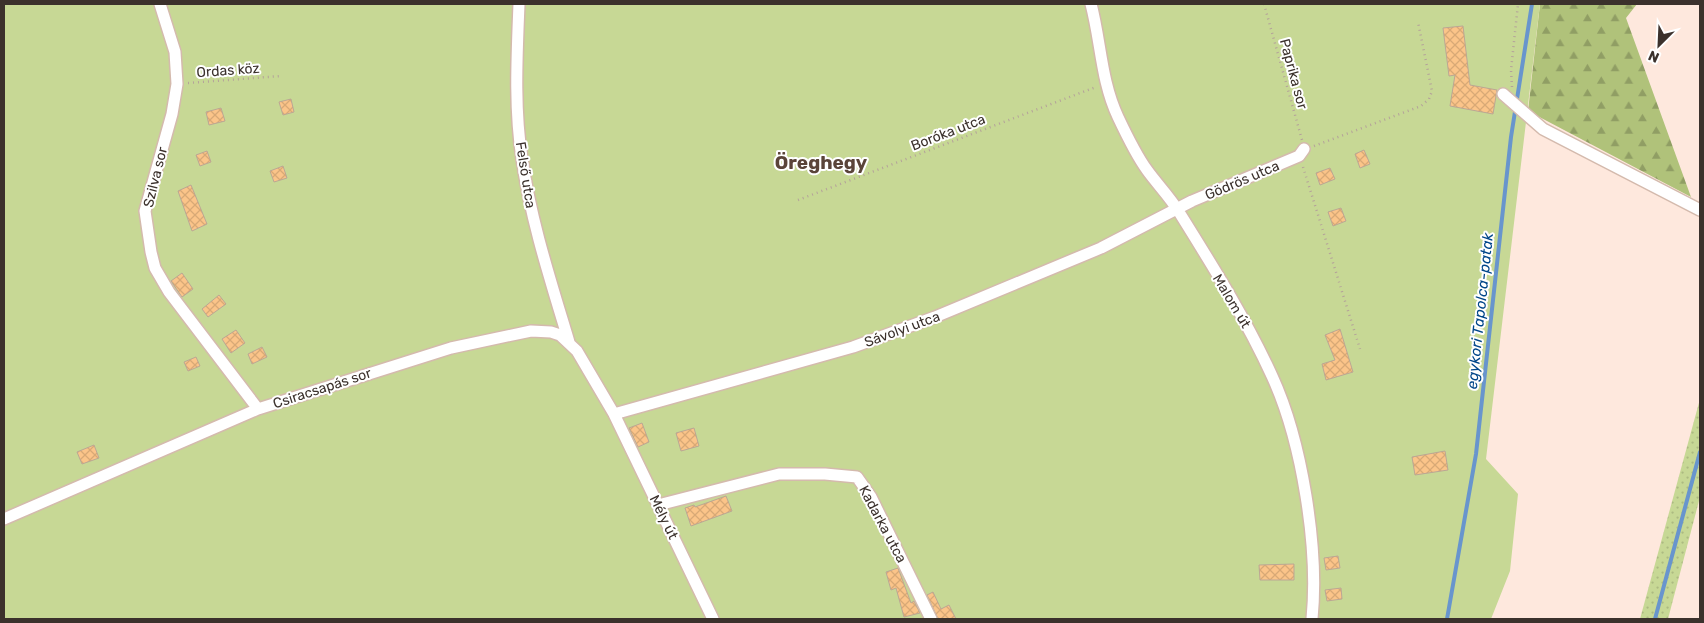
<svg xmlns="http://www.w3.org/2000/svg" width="1704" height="623" viewBox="0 0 1704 623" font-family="Rubik,sans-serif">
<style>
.grass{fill:url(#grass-dots)}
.forest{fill:url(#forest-firs)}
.garden{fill:#c7d895}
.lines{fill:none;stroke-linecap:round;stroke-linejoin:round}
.stream{stroke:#6895cd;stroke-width:4}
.building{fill:url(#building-cross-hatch);stroke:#bba794}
.street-casing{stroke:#d4baad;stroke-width:14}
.path{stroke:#b4a29a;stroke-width:2.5;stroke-dasharray:1 4;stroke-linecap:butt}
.street{stroke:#fff;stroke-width:11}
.labels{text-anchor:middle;stroke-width:4;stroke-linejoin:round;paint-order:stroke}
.street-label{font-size:14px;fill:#3b312c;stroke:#fff}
.water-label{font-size:15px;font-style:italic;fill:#004689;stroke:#fff}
.district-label{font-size:19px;font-weight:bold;fill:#5a4439;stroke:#fff}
</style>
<defs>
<pattern id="grass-dots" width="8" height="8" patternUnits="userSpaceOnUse" patternTransform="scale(1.25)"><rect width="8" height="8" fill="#c7d895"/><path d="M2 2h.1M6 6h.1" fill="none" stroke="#acba81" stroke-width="1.8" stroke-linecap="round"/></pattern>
<pattern id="forest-firs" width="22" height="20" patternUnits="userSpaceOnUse" patternTransform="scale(1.25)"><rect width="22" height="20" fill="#b0c27a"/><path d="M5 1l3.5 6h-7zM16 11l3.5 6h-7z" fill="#909e64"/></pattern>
<pattern id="building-cross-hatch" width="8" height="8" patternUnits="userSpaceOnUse" patternTransform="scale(1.25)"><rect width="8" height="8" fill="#fbc489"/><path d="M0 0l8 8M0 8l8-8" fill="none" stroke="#d8a976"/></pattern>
</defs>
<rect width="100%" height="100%" fill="#fee8dd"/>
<path class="grass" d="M 1700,399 L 1700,497 L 1668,619 L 1640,619 Z"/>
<path class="forest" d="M 1540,4 L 1637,4 L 1626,18 L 1691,197 L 1528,111 Z"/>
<path class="garden" d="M 4,4 L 1540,4 L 1486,459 L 1518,494 L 1510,571 L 1491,619 L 4,619 Z"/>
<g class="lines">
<path class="stream" d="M 1447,619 L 1476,454 L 1511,137 L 1532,4
M 1655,619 L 1700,452"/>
</g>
<path class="building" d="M 1463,26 L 1470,85 L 1497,90 L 1493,114 L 1450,106 L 1455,75 L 1449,76 L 1443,28 Z
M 291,99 L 294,112 L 283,115 L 279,102 Z
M 221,108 L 225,121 L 209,125 L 206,112 Z
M 1364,150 L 1370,164 L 1360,168 L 1355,154 Z
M 207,151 L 211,162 L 200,166 L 196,155 Z
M 283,166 L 287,178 L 274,182 L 270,171 Z
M 1330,168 L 1335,179 L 1320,185 L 1316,173 Z
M 191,185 L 207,224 L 192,231 L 178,191 Z
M 1341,208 L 1346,221 L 1333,226 L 1328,212 Z
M 182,273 L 193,289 L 182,297 L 171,281 Z
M 219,295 L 226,304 L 208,317 L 202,309 Z
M 1340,329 L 1353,372 L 1326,380 L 1322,364 L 1335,360 L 1325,335 Z
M 236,330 L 245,343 L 231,353 L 222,339 Z
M 262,347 L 267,357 L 252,364 L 248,354 Z
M 196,357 L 200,366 L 188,371 L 184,362 Z
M 642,423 L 649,442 L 638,447 L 629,428 Z
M 694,428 L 699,446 L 681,451 L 676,433 Z
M 94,445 L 99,458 L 82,464 L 77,452 Z
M 1445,451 L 1448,470 L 1415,475 L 1412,457 Z
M 726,496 L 732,511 L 691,526 L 685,508 L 694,505 L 695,507 Z
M 1338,556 L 1340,568 L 1326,570 L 1324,558 Z
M 1294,564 L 1294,580 L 1260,580 L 1259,565 Z
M 898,568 L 911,603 L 914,601 L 920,613 L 904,617 L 896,588 L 891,590 L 886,572 Z
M 1341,588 L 1342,599 L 1327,601 L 1325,590 Z
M 933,592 L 941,609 L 949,605 L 956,619 L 938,619 L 927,595 Z"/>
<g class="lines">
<g class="street-casing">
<path id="street" d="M 160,4 L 175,52 L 177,84 L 172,114 L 145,211 L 151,252 L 155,268 L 169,292 L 258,409
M 519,4 C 517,55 514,108 522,159 C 531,221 551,282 569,342
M 1091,4 C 1101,42 1101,81 1118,117 C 1126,134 1136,155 1147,170 C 1157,184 1170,197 1179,212 C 1212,265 1246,319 1272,376 C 1302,441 1319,548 1312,619
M 1503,94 L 1543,129 L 1700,210
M 614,414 L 853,347 L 935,317 L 1101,248 L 1192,201 L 1299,156 L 1304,149
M 658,505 L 779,474 L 825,474 L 857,477 L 871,497 L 931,619
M 4,519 L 258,409 L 451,348 L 531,331 L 551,332 L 560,335 L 577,351 L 614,414 L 713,619"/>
</g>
<path class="path" d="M 1264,4 L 1302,140
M 188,83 L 281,76
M 1512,87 L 1511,70 L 1518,4
M 1314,146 L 1421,106 L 1429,99 L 1432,91 L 1418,22
M 1303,167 L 1360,349
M 798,200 L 1096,87"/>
<use href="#street" class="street"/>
</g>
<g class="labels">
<g class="street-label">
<text transform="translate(228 70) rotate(-4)" y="5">Ordas köz</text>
<text transform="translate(1294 74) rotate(75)" y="5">Paprika sor</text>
<text transform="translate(948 132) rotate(-21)" y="5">Boróka utca</text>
<text transform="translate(526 175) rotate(81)" y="5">Felső utca</text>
<text transform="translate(155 177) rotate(-76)" y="5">Szilva sor</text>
<text transform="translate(1242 180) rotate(-23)" y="5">Gödrös utca</text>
<text transform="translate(1232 301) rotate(59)" y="5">Malom út</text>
<text transform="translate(902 329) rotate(-20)" y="5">Sávolyi utca</text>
<text transform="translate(322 388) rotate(-18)" y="5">Csiracsapás sor</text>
<text transform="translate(664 517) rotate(64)" y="5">Mély út</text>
<text transform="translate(883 524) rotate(62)" y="5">Kadarka utca</text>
</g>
<g class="water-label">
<text transform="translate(1480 311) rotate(-84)" y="5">egykori Tapolca-patak</text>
</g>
<g class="district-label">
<text x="821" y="169">Öreghegy</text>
</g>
</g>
<rect width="1704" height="623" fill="none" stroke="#3b312c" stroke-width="10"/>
<g transform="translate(1659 45) rotate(204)" stroke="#ffffff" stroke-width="4" paint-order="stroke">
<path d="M0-4L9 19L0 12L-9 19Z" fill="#3b312c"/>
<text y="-8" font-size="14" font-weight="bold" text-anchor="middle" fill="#3b312c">N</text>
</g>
</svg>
